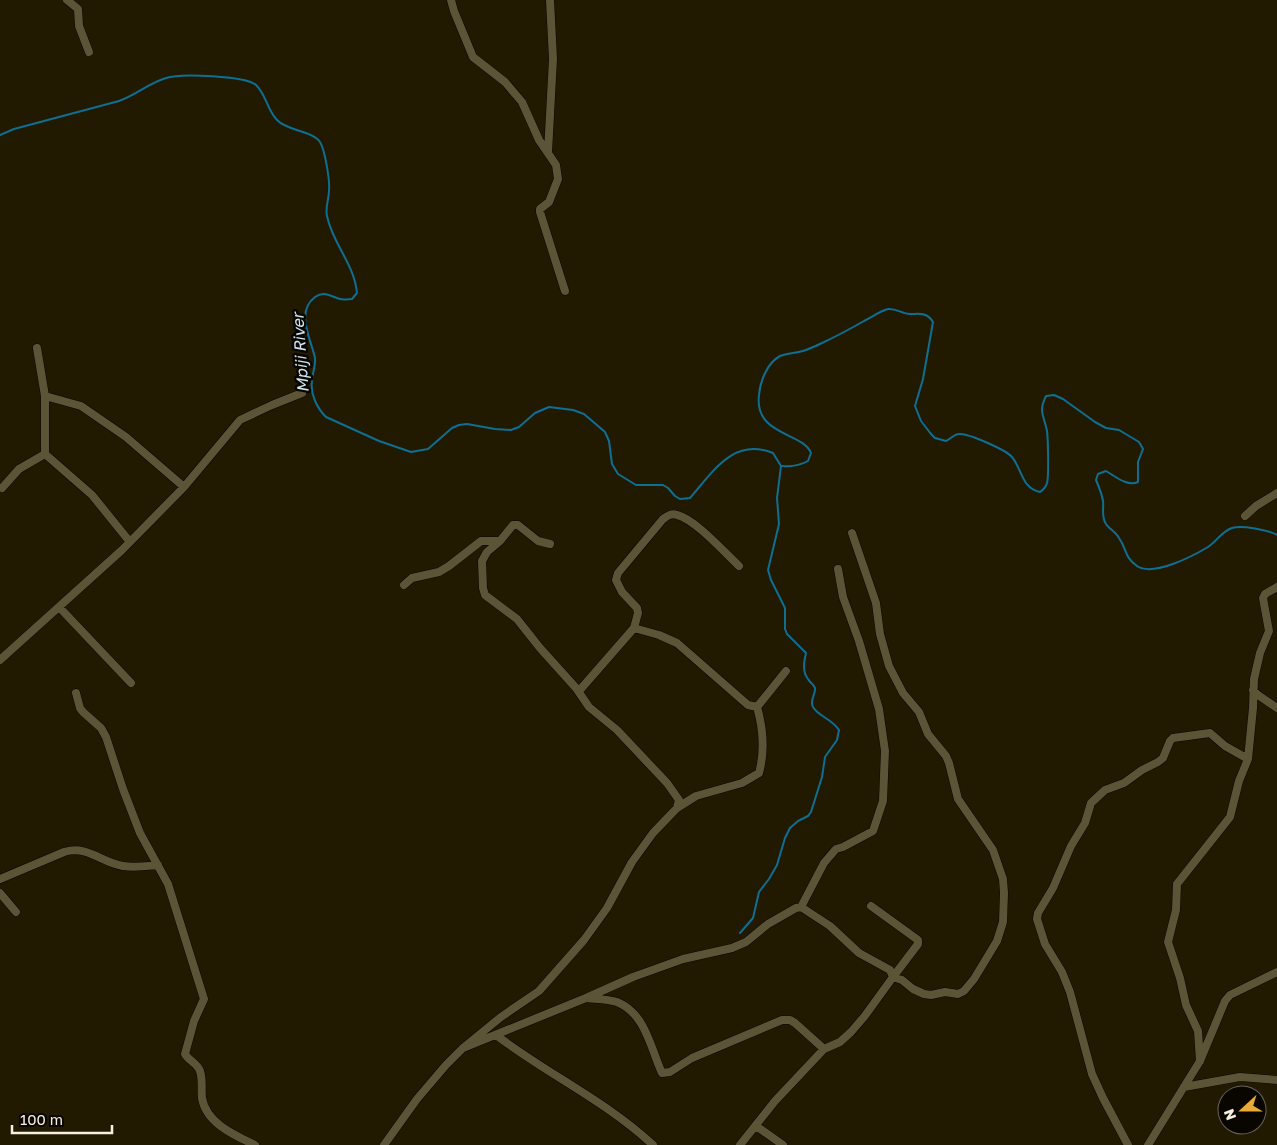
<svg xmlns="http://www.w3.org/2000/svg" width="1277" height="1145" viewBox="0 0 1277 1145" font-family="'Golos Text',sans-serif">
<style>
.lines{fill:none;stroke-linecap:round;stroke-linejoin:round}
.stream{stroke:#0f6e94;stroke-width:2}
.minor-casing{stroke:#0c0500;stroke-width:9}
.minor{stroke:#5c5437;stroke-width:8}
.labels{text-anchor:middle;stroke-width:5;stroke-linejoin:round;paint-order:stroke}
.water-label{font-size:16px;font-style:italic;fill:#cfe7f4;stroke:#090600}
</style>
<rect width="100%" height="100%" fill="#221a00"/>
<g class="lines">
<path class="stream" d="M 0,135 L 14,129 L 119,101 C 136,95 149,83 166,78 C 180,73 246,76 256,85 C 266,94 267,110 277,120 C 287,131 313,131 320,142 C 325,150 330,181 329,190 C 329,199 325,208 327,216 C 333,245 354,263 357,293 L 352,299 C 349,299 344,300 340,299 C 331,297 325,290 315,297 C 295,312 311,339 315,358 C 316,367 312,373 312,381 C 310,394 317,408 326,417 L 379,441 L 411,452 L 428,449 L 452,428 L 459,425 L 467,424 L 495,429 L 511,430 L 519,427 L 535,413 L 549,407 L 573,410 L 584,414 L 605,432 L 609,441 L 612,464 L 618,474 L 636,485 L 663,485 L 668,488 L 675,496 L 680,499 L 690,498 C 713,472 733,437 773,453 L 781,466
M 782,466 C 792,467 799,466 808,461 L 811,453 C 803,432 754,436 759,395 C 760,382 767,363 780,356 C 788,353 798,353 806,350 C 811,348 816,346 820,344 C 835,337 850,329 864,321 C 872,317 880,311 888,309 C 896,308 902,314 910,314 C 920,314 927,312 933,322 L 923,379 L 915,406 L 921,421 L 931,434 L 935,438 L 946,441 C 951,439 954,434 959,434 C 968,433 1006,450 1012,457 C 1022,469 1022,489 1040,492 C 1043,490 1046,487 1047,483 C 1049,477 1048,438 1047,431 C 1044,415 1038,412 1046,396 L 1054,395 L 1063,399 L 1095,422 L 1106,428 L 1119,430 L 1139,442 L 1143,449 L 1138,462 L 1138,482 C 1127,487 1115,476 1106,471 L 1098,474 L 1096,480 C 1099,487 1102,494 1103,501 C 1104,509 1101,517 1106,524 C 1109,529 1116,532 1119,538 C 1127,549 1124,557 1137,566 C 1153,577 1193,556 1208,547 C 1217,541 1221,532 1232,528 C 1242,525 1268,530 1277,535
M 740,933 L 753,918 L 759,892 L 769,879 L 777,865 L 785,838 L 790,828 L 798,821 L 808,816 L 811,812 L 822,777 L 825,757 L 837,740 L 839,730 C 831,718 819,717 813,707 C 809,700 816,695 815,688 C 814,684 810,683 808,679 C 802,671 804,662 806,653 L 787,634 L 785,629 L 785,608 L 771,580 L 768,570 L 779,524 L 777,498 L 781,466"/>
<g class="minor-casing">
<path id="minor" d="M 67,0 L 78,9 L 79,26 L 89,52
M 451,0 L 454,11 L 473,57 L 505,82 L 522,102 L 539,140 L 556,165 L 558,179 L 549,202 L 540,209 L 540,212 L 565,291
M 548,152 L 553,59 L 550,0
M 45,396 L 81,406 L 126,437 L 184,487
M 45,454 L 92,495 L 130,542
M 2,488 L 19,469 L 45,454 L 45,396 L 37,348
M 1245,516 L 1256,506 L 1277,493
M 852,533 L 876,603 L 880,634 L 889,666 L 903,693 L 919,712 L 928,734 L 946,756 L 949,763 L 958,799 L 993,850 L 1003,879 L 1004,893 L 1003,922 L 997,941 L 974,979 L 964,991 L 958,994 L 945,992 L 931,995 L 924,994 L 913,989 L 902,980 L 893,977 L 918,944 L 918,940 L 871,906
M 500,541 L 487,552 L 482,561 L 483,588 L 485,595 L 517,619 L 540,648 L 576,688 L 589,707 L 617,730 L 667,783 L 679,800 L 677,808
M 404,585 L 412,578 L 439,572 L 449,566 L 481,541 L 500,541 L 513,525 L 518,525 L 538,541 L 550,544
M 59,607 L 131,683
M 634,628 L 659,635 L 677,643 L 748,705 L 757,707
M 0,660 L 122,550 L 184,487 L 240,420 L 272,405 L 302,393
M 1253,690 L 1258,695 L 1277,708
M 579,691 L 634,628 L 638,613 L 637,608 L 622,592 L 616,580 L 618,573 L 663,519 C 667,516 671,513 677,515 C 695,519 725,553 739,566
M 76,693 L 80,708 L 83,712 L 101,728 L 106,737 L 123,789 L 140,833 L 168,884 L 204,999 L 194,1021 L 185,1054 C 189,1061 197,1063 200,1071 C 203,1080 201,1089 202,1098 C 206,1123 234,1135 255,1145
M 0,879 L 64,852 C 88,845 100,862 123,866 C 135,868 147,866 158,865
M 0,893 L 16,912
M 801,907 L 824,863 L 836,849 L 843,847 L 873,831 L 883,801 L 885,751 L 879,709 L 859,641 L 843,597 L 838,569
M 586,998 C 595,999 608,999 617,1002 C 646,1014 650,1047 662,1073 L 670,1072 L 692,1058 L 782,1020 L 790,1020 L 795,1023 L 824,1049
M 496,1035 C 547,1074 606,1101 653,1145
M 463,1048 L 586,998 L 633,977 L 683,959 L 732,948 L 746,942 L 768,924 L 796,908 L 801,907 L 830,926 L 859,953 L 890,970 L 893,977 L 864,1017 L 851,1032 L 840,1042 L 824,1049 L 775,1101 L 740,1145
M 1200,1061 L 1198,1031 L 1186,1005 L 1180,978 L 1168,942 L 1176,910 L 1177,884 L 1230,817 L 1239,781 L 1248,759 L 1253,708 L 1254,679 L 1260,653 L 1269,631 L 1263,598 L 1265,594 L 1277,587
M 1184,1087 L 1240,1077 L 1277,1080
M 756,1126 L 783,1145
M 384,1145 L 417,1099 L 446,1065 L 463,1048 L 501,1017 L 539,991 L 584,940 L 607,908 L 632,862 L 653,833 L 677,808 L 696,796 L 742,783 L 759,773 C 765,751 763,728 757,707 L 786,671
M 1128,1145 L 1103,1098 L 1092,1074 L 1070,992 L 1062,972 L 1045,944 L 1037,919 L 1038,913 L 1053,888 L 1071,846 L 1085,823 L 1091,803 L 1105,790 L 1124,783 L 1142,770 L 1158,762 L 1163,758 L 1170,741 L 1173,738 L 1210,733 L 1225,746 L 1248,759
M 1148,1145 L 1200,1061 L 1225,1001 L 1230,995 L 1277,972"/>
</g>
<use href="#minor" class="minor"/>
</g>
<g class="labels">
<g class="water-label">
<text transform="translate(300 353) rotate(-94)" y="6">Mpiji River</text>
</g>
</g>
<g transform="translate(1242 1110) rotate(249)"><circle r="24" fill="#090600" stroke="#67645a"/>
<path d="M0-4L9 19L0 12L-9 19Z" fill="#e8ab37"/>
<text y="-8" font-size="14" font-weight="bold" text-anchor="middle" fill="#f5f0e0">N</text>
</g>
<path d="M12 1125v8h100v-8" fill="none" stroke="#f5f0e0" stroke-width="2.5"/>
<text x="20" y="1125" font-size="15" fill="#f5f0e0" stroke="#090600" stroke-width="4" paint-order="stroke">100 m</text>
</svg>
